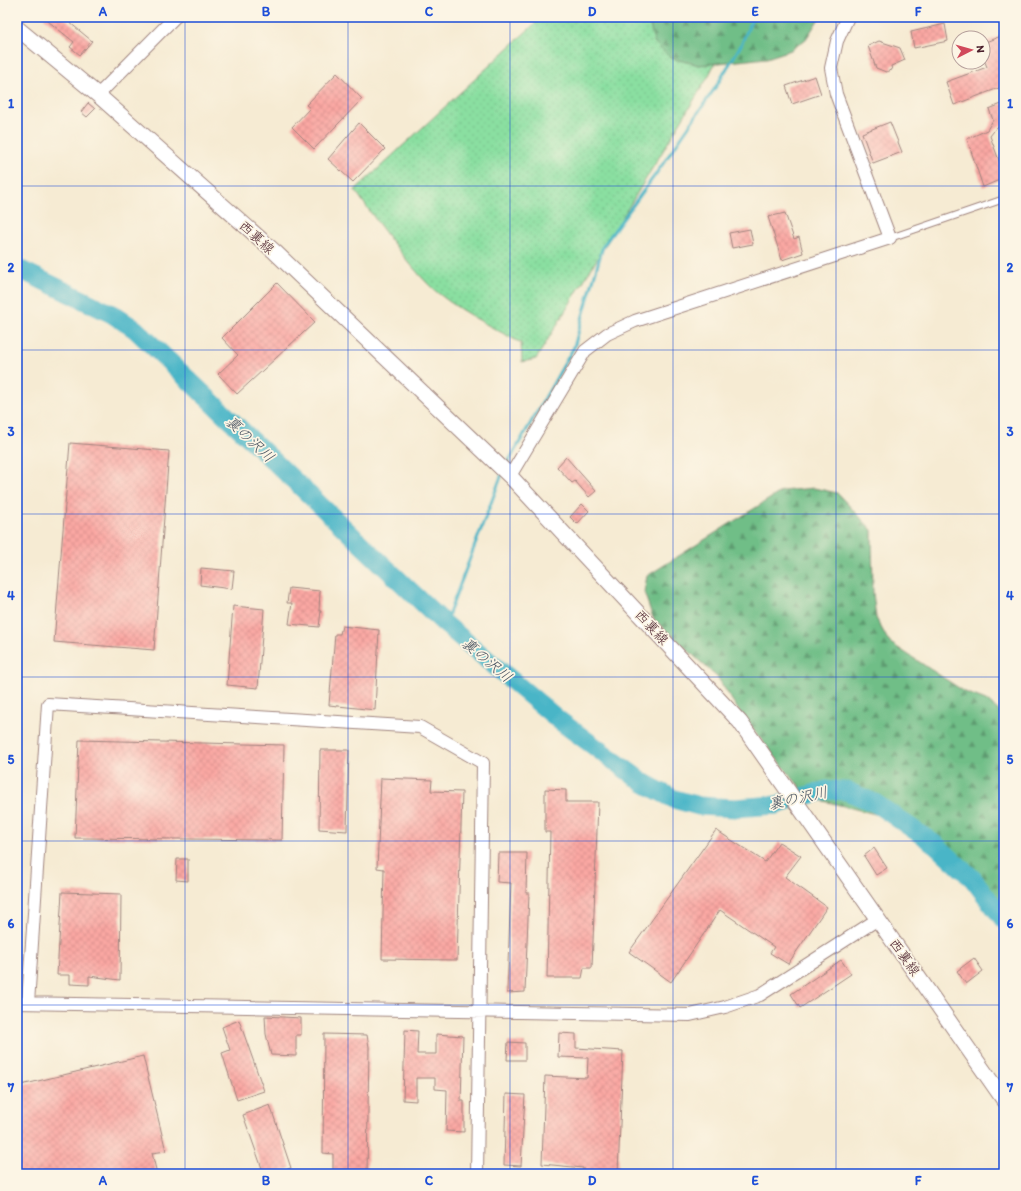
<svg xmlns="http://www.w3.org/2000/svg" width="1021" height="1191" viewBox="0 0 1021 1191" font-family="Itim,'Klee One',sans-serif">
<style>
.grass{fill:url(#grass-dots);stroke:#6a7f66}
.forest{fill:url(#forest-firs);stroke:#5c6e59}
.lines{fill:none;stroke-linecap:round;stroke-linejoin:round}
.stream{stroke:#4ab5c7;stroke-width:3}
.river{stroke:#4ab5c7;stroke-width:19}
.building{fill:url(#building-cross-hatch)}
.service-casing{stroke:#a0857f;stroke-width:8}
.minor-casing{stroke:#a0857f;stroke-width:14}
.tertiary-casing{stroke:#a0857f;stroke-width:17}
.service{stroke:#fff;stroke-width:6}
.minor{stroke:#fff;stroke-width:12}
.tertiary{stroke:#fff;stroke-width:15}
.grid{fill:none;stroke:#1d4ed8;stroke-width:1;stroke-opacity:0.55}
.labels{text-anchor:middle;stroke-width:3.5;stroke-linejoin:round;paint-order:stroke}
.street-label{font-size:14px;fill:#4a1f2b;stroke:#fcf5e5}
.water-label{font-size:15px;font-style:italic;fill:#4a5462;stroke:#fcf5e5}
.neatline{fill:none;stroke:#1d4ed8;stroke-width:1.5}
.grid-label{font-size:13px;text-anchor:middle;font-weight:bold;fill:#1d4ed8}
</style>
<defs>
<pattern id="grass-dots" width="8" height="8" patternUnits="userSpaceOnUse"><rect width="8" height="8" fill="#8adfa1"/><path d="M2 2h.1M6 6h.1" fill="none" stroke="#79bf8b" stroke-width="1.8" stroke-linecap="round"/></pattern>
<pattern id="forest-firs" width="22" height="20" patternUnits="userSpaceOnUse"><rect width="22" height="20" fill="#6fbe87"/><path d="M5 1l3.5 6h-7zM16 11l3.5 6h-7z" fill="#5d9a6f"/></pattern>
<pattern id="building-cross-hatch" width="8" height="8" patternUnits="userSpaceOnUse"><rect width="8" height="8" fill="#faa7a3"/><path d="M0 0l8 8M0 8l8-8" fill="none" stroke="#d88f8c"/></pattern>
</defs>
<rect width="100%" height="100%" fill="#fcf5e5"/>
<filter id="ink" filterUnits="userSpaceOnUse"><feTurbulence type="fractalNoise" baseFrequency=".025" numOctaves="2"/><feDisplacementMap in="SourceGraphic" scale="8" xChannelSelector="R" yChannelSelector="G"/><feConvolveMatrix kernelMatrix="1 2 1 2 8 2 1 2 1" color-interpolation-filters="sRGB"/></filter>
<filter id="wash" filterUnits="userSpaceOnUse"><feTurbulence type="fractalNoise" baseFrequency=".012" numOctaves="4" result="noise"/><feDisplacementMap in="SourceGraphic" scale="16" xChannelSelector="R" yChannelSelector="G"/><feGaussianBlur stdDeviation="0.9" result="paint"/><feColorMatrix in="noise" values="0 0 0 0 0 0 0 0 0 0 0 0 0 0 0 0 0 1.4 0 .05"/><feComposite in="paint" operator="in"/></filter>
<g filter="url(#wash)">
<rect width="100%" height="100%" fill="#f6ebd3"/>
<path class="grass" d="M 542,17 L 738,17 L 708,77 L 536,359 L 522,362 L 521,343 C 492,327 452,308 428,284 C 402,257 377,222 355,190 Z"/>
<path class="forest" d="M 661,17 L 820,17 L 806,39 L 791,50 L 767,58 L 699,65 L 670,58 L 654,42 L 650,25 Z
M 814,488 L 837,493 L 872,530 L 873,593 L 876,618 L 889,642 L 965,692 L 986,700 L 1004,715 L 1004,916 L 935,847 L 879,815 L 808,797 L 742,716 L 718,678 L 653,618 L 644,592 L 647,576 L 782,491 Z"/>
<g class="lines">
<path class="stream" d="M 506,466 L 574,347 L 603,246 L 658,171 L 715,88 L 741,45 L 753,17
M 445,624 L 502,474"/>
<path class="river" d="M 17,268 L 112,314 L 135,329 L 445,624 L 560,721 L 644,783 L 674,799 L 699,806 L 735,808 L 776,805 L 826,790 L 847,791 L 875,803 L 936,845 L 973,879 L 1004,920"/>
</g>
<g id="blocks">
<path class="building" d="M 43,17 L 63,17 L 92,41 L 80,55 L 70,47 L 74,42 Z
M 945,24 L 948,41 L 914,48 L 911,32 Z
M 1001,36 L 1004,45 L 1004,86 L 954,105 L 946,82 L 987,67 L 983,57 L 983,43 Z
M 879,41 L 900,48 L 905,60 L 891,66 L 892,70 L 886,72 L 876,68 L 868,46 Z
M 337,73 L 362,99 L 314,149 L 292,127 L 310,108 L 306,105 Z
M 815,76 L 821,94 L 792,104 L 786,86 Z
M 88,103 L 95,109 L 87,117 L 81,112 Z
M 1004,103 L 1004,124 L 997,127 L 990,136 L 1004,174 L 1004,178 L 983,187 L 967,139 L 987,130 L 993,120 L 989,109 Z
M 890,122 L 902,152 L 873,163 L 862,133 Z
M 359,123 L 385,149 L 353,182 L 328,159 Z
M 785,213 L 794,239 L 799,237 L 803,253 L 782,260 L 768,217 Z
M 750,229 L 753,244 L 732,248 L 729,233 Z
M 277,283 L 315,322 L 237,394 L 218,374 L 238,355 L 222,338 Z
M 70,443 L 169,451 L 154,650 L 54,642 Z
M 566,457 L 596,491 L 589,497 L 575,481 L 572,483 L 557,467 Z
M 582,504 L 589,511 L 577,524 L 570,517 Z
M 201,568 L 234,571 L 232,589 L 200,585 Z
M 289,588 L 320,591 L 319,611 L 321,611 L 319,627 L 289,624 L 292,603 L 287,603 Z
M 233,606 L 264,609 L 258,688 L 227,685 Z
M 342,626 L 379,630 L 375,710 L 329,705 L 335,634 L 340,634 Z
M 79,740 L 284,745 L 282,840 L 75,838 Z
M 320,750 L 349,750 L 347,831 L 319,829 Z
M 381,778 L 432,780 L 431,791 L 462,792 L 457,960 L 382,959 L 384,869 L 377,868 Z
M 545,789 L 566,790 L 566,802 L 598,802 L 592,968 L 584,968 L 582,978 L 547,978 L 550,832 L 545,832 Z
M 716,830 L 765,862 L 779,842 L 801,856 L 785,877 L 827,907 L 788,964 L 770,953 L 774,947 L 720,910 L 671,982 L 629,952 Z
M 874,848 L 887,868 L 876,875 L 864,856 Z
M 498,853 L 527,853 L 526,893 L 529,893 L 525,992 L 507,993 L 511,883 L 497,882 Z
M 177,859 L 188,859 L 188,881 L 176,880 Z
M 62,892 L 121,894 L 120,980 L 89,976 L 89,985 L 70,984 L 70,975 L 57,975 Z
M 974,958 L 983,971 L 966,984 L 957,971 Z
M 841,960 L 851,974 L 800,1008 L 791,994 Z
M 265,1016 L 301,1018 L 301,1035 L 296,1035 L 296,1056 L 271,1055 L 266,1034 Z
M 239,1020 L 264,1091 L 237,1100 L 222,1053 L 230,1050 L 222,1027 Z
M 405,1030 L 418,1031 L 417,1054 L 436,1054 L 436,1034 L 463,1036 L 461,1101 L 464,1101 L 464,1132 L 446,1131 L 447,1090 L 435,1089 L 435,1078 L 416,1078 L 416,1101 L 403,1100 Z
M 559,1033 L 576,1034 L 576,1048 L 623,1051 L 618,1174 L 583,1174 L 583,1168 L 542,1164 L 545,1076 L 587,1078 L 588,1058 L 558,1057 Z
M 324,1034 L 367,1035 L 369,1047 L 367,1174 L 333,1174 L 333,1154 L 323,1153 Z
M 508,1042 L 525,1043 L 525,1060 L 507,1060 Z
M 143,1056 L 166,1151 L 152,1153 L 157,1174 L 17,1174 L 17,1086 Z
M 506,1094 L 525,1095 L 521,1166 L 504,1165 Z
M 270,1105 L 291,1168 L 274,1174 L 264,1174 L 243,1115 Z"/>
</g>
</g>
<g filter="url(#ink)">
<use href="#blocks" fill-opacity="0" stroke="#a0857f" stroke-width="1"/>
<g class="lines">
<g class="service-casing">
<path id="service" d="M 890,238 L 1004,199"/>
</g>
<g class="minor-casing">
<path id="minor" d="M 98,95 L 175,17
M 510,476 L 585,351 L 607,334 L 635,321 L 890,238 L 836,94 L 831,68 L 837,41 L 848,17
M 17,1003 L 690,1015 L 725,1007 L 760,995 L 878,919
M 28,1003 L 48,704 L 420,727 L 483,763 L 477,1174"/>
</g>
<g class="tertiary-casing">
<path id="tertiary" d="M 17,28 L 98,95 L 275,252 L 510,476 L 740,722 L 1004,1100"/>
</g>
<use href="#service" class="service"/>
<use href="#minor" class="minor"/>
<use href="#tertiary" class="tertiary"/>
</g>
</g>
<path class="grid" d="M 185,17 L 185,1174M 348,17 L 348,1174M 510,17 L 510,1174M 673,17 L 673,1174M 836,17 L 836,1174M 17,186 L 1004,186M 17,350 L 1004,350M 17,514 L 1004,514M 17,677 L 1004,677M 17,841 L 1004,841M 17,1005 L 1004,1005"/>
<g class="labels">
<g class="street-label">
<text transform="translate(257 237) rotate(42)" y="5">西裏線</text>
<text transform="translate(652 627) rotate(47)" y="5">西裏線</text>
<text transform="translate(905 957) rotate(55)" y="5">西裏線</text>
</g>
<g class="water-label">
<text transform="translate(250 439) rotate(43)" y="5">裏の沢川</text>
<text transform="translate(487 660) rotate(40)" y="5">裏の沢川</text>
<text transform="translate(798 798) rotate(-12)" y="5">裏の沢川</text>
</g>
</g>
<rect width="1021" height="1191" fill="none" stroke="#fcf5e5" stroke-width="44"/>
<g transform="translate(971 50) rotate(84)"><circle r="19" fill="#fcf5e5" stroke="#b59f9b"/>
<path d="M0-3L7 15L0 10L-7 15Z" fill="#d1495b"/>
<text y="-6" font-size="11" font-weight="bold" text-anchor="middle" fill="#4a1f2b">N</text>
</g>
<rect x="22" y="22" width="977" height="1147" class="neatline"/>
<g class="grid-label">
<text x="103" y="16">A</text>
<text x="266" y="16">B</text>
<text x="429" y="16">C</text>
<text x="592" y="16">D</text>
<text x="755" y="16">E</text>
<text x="918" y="16">F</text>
<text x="11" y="108">1</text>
<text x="1010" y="108">1</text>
<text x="11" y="272">2</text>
<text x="1010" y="272">2</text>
<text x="11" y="436">3</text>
<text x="1010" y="436">3</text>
<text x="11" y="600">4</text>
<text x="1010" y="600">4</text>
<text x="11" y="764">5</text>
<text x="1010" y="764">5</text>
<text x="11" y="928">6</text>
<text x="1010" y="928">6</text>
<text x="11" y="1092">7</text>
<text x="1010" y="1092">7</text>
<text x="103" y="1185">A</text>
<text x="266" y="1185">B</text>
<text x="429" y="1185">C</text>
<text x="592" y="1185">D</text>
<text x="755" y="1185">E</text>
<text x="918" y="1185">F</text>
</g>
</svg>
